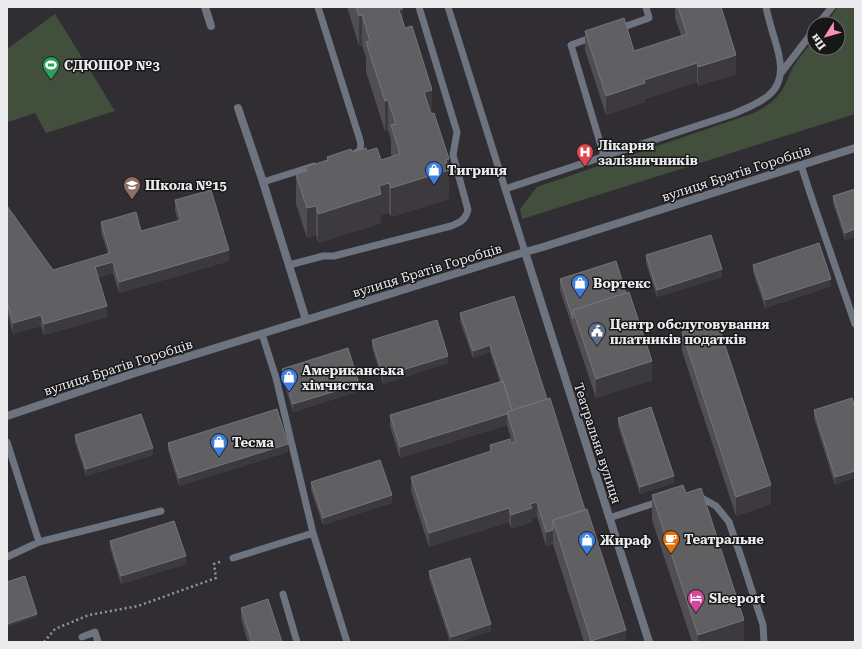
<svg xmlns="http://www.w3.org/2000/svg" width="862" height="649" viewBox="0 0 862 649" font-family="'Roboto Serif',serif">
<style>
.green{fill:#424f3d}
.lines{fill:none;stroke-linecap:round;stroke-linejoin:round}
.path{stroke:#969598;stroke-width:2.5;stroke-dasharray:2 3;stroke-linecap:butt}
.lane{stroke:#6e7380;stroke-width:7}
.street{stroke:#6e7380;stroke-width:8}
.wall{fill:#504e52}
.shaded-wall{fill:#3c3a3e}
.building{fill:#605f62;stroke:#767478}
.labels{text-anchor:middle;stroke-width:3;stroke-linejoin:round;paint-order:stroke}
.poi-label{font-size:13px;font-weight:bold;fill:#ebeaec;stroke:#171718;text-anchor:start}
.street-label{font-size:13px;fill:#ebeaec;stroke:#171718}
</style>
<rect width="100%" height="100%" fill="#302e32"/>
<path class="green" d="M 838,7 L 855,7 L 855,114 L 522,219 L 520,209 L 537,187 L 754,113 C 769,106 780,97 787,81 C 788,79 789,75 790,73 C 796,60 806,50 814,39 L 814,48 L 838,48 L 838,24 L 825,24 Z
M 55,14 L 115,111 L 46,133 L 35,113 L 9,122 L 7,118 L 7,49 Z"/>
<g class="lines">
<path class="path" d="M 44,642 L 55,629 L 89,615 L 138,606 L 216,578 L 214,564 L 222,561"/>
<path class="lane" d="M 318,7 L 360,140 C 362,148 360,152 353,154
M 448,7 L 525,252
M 818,24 L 832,7
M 618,29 L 649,18 L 646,7
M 593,37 L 571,45 L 604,156
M 781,73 L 814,30
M 801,165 L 810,193 L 855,324
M 263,182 L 314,166
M 505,189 L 733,114 C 744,109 759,104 769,95 C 787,80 780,56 774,37 C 771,27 768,17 766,7
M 289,265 L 323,256 L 334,256 L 451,226 C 461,222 465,220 468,210 L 453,155 L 457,132 L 419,7
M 7,442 L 39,542 L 7,557
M 696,497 L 700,497 L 716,506 L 729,522 L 742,560 L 763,625 L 764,642
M 609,518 L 661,501
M 313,533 L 347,642
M 39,542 L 161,511
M 233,558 L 313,533 L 276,378 L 262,334
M 283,594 L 297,642
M 82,637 L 95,632 L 98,642"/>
<path class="street" d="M 205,7 L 211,26
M 238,108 L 263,182 L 306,320
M 525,252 L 649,642
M 7,416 L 132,374 L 525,252 L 543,247 L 855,148"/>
</g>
<path class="wall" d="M 347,7 L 403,7 L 403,23 L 432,114 L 449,189 L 449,199 L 391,217 L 389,213 L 381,215 L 381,223 L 318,243 L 316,235 L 307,238 L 296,204 L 296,174 L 306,171 L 306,167 L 327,160 L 327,157 L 352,152 L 367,151 L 381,160 L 392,156 L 391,154 L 391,139 L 388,130 L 385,131 L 366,72 L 366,58 L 362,45 L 359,46 Z
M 675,7 L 721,7 L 736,74 L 698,86 L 697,82 L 645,99 L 645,102 L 606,115 L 585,50 L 585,31 L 634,51 L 681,35 L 675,18 Z
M 855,189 L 855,237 L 845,240 L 833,203 L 833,196 Z
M 175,200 L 229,261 L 119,293 L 113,273 L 98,277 L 107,317 L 44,335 L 41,326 L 13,334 L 7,312 L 7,206 L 53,270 L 108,254 L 101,232 L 101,222 L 141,231 L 178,221 L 175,211 Z
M 646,255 L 722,277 L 657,297 L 646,263 Z
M 753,265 L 831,286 L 765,308 L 753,272 Z
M 560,279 L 652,380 L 596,398 L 560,290 Z
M 514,296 L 626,642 L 584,642 L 553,544 L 546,546 L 537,516 L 532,518 L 532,522 L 511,529 L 509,522 L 429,547 L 411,491 L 411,477 L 490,452 L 490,445 L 512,443 L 507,425 L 400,458 L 390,426 L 390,415 L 500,382 L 490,352 L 473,358 L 460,321 L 460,313 Z
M 682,332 L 771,504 L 736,516 L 682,351 Z
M 372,340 L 448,363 L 383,384 L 372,347 Z
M 282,369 L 359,391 L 293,412 L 282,376 Z
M 852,398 L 835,485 L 814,418 L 814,410 Z
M 618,418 L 674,483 L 640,494 L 618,426 Z
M 75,435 L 153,455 L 86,476 L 75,442 Z
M 168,443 L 288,452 L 179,486 L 168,450 Z
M 311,482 L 392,503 L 323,525 L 311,490 Z
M 686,493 L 744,642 L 692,642 L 652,520 L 652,495 Z
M 110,541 L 186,564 L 121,584 L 110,548 Z
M 429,571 L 491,631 L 458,642 L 450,642 L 429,578 Z
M 241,608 L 282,642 L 248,642 L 241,619 Z"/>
<path class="shaded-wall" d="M 398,7 L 403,8 L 403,38 Z
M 362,15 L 362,45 L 359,46 L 359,16 Z
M 736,55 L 736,74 L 698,86 L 698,67 Z
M 697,63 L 697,82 L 645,99 L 645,102 L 606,115 L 606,96 L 644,80 Z
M 432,90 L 432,119 L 424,92 Z
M 388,100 L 388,130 L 385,131 L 385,101 Z
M 449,159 L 449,199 L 391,217 L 391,188 Z
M 389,183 L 389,213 L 381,215 L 381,223 L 318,243 L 318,214 L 379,186 Z
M 316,206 L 316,235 L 307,238 L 307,208 Z
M 855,229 L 855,237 L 845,240 L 845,233 Z
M 229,250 L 229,261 L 119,293 L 119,282 Z
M 113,262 L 113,273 L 95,277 L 95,267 Z
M 722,269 L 722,277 L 657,297 L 657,290 Z
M 831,279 L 831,286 L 765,308 L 765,300 Z
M 107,306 L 107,317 L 44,335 L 44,324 Z
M 41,315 L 41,326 L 13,334 L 13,323 Z
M 490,345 L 490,352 L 473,358 L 473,351 Z
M 448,356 L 448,363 L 383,384 L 383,376 Z
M 652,361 L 652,380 L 596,398 L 596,379 Z
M 359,384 L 359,391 L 293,412 L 293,404 Z
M 507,414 L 507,425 L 400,458 L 400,447 Z
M 288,444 L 288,452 L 179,486 L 179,478 Z
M 153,448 L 153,455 L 86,476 L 86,469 Z
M 855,471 L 855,478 L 835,485 L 835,477 Z
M 674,476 L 674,483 L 640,494 L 640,487 Z
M 771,485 L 771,504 L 736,516 L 736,497 Z
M 392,495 L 392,503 L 323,525 L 323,518 Z
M 537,502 L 537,516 L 532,518 L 532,522 L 511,529 L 511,515 L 530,504 Z
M 509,508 L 509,522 L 429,547 L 429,533 Z
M 553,530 L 553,544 L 546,546 L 546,532 Z
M 186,556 L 186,564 L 121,584 L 121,576 Z
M 37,614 L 37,617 L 7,627 L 7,624 Z
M 744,620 L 744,642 L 698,642 L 698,635 Z
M 491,624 L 491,631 L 458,642 L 451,642 L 451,637 Z
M 626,630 L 626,642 L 591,642 L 591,641 Z"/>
<path class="building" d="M 356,7 L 403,7 L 403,8 L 399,10 L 405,28 L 412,26 L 432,90 L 424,92 L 431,114 L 434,113 L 449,159 L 446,160 L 449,170 L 391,188 L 389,183 L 379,186 L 381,194 L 318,214 L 316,206 L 307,208 L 296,174 L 307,171 L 306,167 L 328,160 L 327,157 L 351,149 L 352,152 L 366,148 L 367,151 L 377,148 L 381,160 L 400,154 L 391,125 L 396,124 L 388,100 L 385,101 L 366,42 L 370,41 L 362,15 L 359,16 Z
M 678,7 L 721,7 L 736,55 L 698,67 L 697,63 L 644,80 L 645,83 L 606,96 L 585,31 L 624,18 L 634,51 L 687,34 Z
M 855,189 L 855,229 L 845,233 L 833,196 Z
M 211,190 L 229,250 L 119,282 L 113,262 L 95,267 L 107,306 L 44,324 L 41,315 L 13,323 L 7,302 L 7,206 L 53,270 L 110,253 L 101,222 L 136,212 L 141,231 L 181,220 L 175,200 Z
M 711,235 L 722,269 L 657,290 L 646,255 Z
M 819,243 L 831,279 L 765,300 L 753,265 Z
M 616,261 L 626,293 L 573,310 L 573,319 L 560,279 Z
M 629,292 L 652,361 L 596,379 L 573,310 Z
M 514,296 L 547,399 L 512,410 L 503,381 L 502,381 L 490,345 L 473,351 L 460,313 Z
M 437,320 L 448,356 L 383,376 L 372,340 Z
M 717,321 L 771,485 L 736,497 L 682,332 Z
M 348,348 L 359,384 L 293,404 L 282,369 Z
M 503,381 L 512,410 L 507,412 L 507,414 L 400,447 L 390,415 Z
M 550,398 L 585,510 L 553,520 L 553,530 L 546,532 L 537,502 L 530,504 L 532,508 L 511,515 L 509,508 L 429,533 L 411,477 L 491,451 L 490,445 L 510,439 L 511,443 L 516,442 L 507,412 Z
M 852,398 L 855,408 L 855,471 L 835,477 L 814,410 Z
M 651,407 L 674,476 L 640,487 L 618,418 Z
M 277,409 L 288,444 L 179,478 L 168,443 Z
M 141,414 L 153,448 L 86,469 L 75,435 Z
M 380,460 L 392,495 L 323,518 L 311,482 Z
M 683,485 L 686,493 L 701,488 L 744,620 L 698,635 L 652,495 Z
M 587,509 L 626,630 L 591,641 L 553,520 Z
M 174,521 L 186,556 L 121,576 L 110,541 Z
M 470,558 L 491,624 L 451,637 L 429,571 Z
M 25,576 L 37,614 L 7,624 L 7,582 Z
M 268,599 L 282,642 L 252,642 L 241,608 Z"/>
<defs>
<g id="stadium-pin" transform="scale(0.9)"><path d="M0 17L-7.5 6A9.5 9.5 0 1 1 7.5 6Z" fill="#2e9e5b" stroke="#171718"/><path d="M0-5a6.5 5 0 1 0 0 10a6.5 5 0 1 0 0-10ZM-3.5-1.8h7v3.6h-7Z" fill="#fff"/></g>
<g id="hospital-pin" transform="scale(0.9)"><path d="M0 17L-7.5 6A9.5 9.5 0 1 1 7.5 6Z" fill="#e0444e" stroke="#171718"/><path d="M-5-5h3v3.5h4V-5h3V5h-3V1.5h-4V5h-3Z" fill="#fff"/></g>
<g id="shop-pin" transform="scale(0.9)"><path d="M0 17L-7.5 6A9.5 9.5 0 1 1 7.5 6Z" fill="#3f7fe0" stroke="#171718"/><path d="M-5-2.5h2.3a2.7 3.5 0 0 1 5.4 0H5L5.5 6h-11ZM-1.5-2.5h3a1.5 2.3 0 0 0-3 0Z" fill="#fff"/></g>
<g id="school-pin" transform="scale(0.9)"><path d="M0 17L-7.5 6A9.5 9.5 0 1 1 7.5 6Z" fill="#8d6e63" stroke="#171718"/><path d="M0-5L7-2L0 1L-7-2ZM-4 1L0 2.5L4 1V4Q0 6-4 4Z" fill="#fff"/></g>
<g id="civic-pin" transform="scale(0.9)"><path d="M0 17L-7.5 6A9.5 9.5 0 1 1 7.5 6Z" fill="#5c6f8a" stroke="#171718"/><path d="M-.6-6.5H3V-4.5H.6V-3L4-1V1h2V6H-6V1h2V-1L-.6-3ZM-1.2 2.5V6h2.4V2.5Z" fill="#fff"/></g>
<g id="cafe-pin" transform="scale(0.9)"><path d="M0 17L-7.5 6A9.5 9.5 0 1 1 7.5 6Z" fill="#e8710a" stroke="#171718"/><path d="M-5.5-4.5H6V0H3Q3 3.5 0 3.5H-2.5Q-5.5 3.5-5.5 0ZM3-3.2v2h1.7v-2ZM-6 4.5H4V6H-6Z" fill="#fff"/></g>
<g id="hotel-pin" transform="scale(0.9)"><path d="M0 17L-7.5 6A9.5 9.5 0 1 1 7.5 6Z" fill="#d1479c" stroke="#171718"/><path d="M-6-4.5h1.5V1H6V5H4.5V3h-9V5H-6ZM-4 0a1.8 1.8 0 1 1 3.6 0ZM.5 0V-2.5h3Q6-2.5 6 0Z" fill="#fff"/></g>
</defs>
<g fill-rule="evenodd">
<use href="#stadium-pin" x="51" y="65"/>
<use href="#hospital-pin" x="585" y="152"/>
<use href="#shop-pin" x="434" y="170"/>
<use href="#school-pin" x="132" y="185"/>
<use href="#shop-pin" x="580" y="283"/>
<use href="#civic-pin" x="597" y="331"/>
<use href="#shop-pin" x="289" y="377"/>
<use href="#shop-pin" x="219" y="442"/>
<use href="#cafe-pin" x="671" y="539"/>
<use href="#shop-pin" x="587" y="540"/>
<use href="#hotel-pin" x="696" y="598"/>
</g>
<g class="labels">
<g class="poi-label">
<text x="64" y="70">СДЮШОР №3</text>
<text x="598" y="150">Лікарня<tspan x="598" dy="15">залізничників</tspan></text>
<text x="447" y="175">Тигриця</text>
<text x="145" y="190">Школа №15</text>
<text x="593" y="288">Вортекс</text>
<text x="610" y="329">Центр обслуговування<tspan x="610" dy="15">платників податків</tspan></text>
<text x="302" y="375">Американська<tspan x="302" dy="15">хімчистка</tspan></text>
<text x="232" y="447">Тесма</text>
<text x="684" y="544">Театральне</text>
<text x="600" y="545">Жираф</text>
<text x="709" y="603">Sleeport</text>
</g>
<g class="street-label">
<text transform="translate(736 173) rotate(-18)" y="5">вулиця Братів Горобців</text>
<text transform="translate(427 270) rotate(-17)" y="5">вулиця Братів Горобців</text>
<text transform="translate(118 367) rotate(-18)" y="5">вулиця Братів Горобців</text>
<text transform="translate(598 443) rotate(72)" y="5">Театральна вулиця</text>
</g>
</g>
<rect width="862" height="649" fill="none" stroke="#ebeaec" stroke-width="16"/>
<g transform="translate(826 36) rotate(233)"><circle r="19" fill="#171718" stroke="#6c6b6d"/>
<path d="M0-3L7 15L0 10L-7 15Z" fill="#fd8ebf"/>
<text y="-6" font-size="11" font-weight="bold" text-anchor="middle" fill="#ebeaec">Пн</text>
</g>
</svg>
